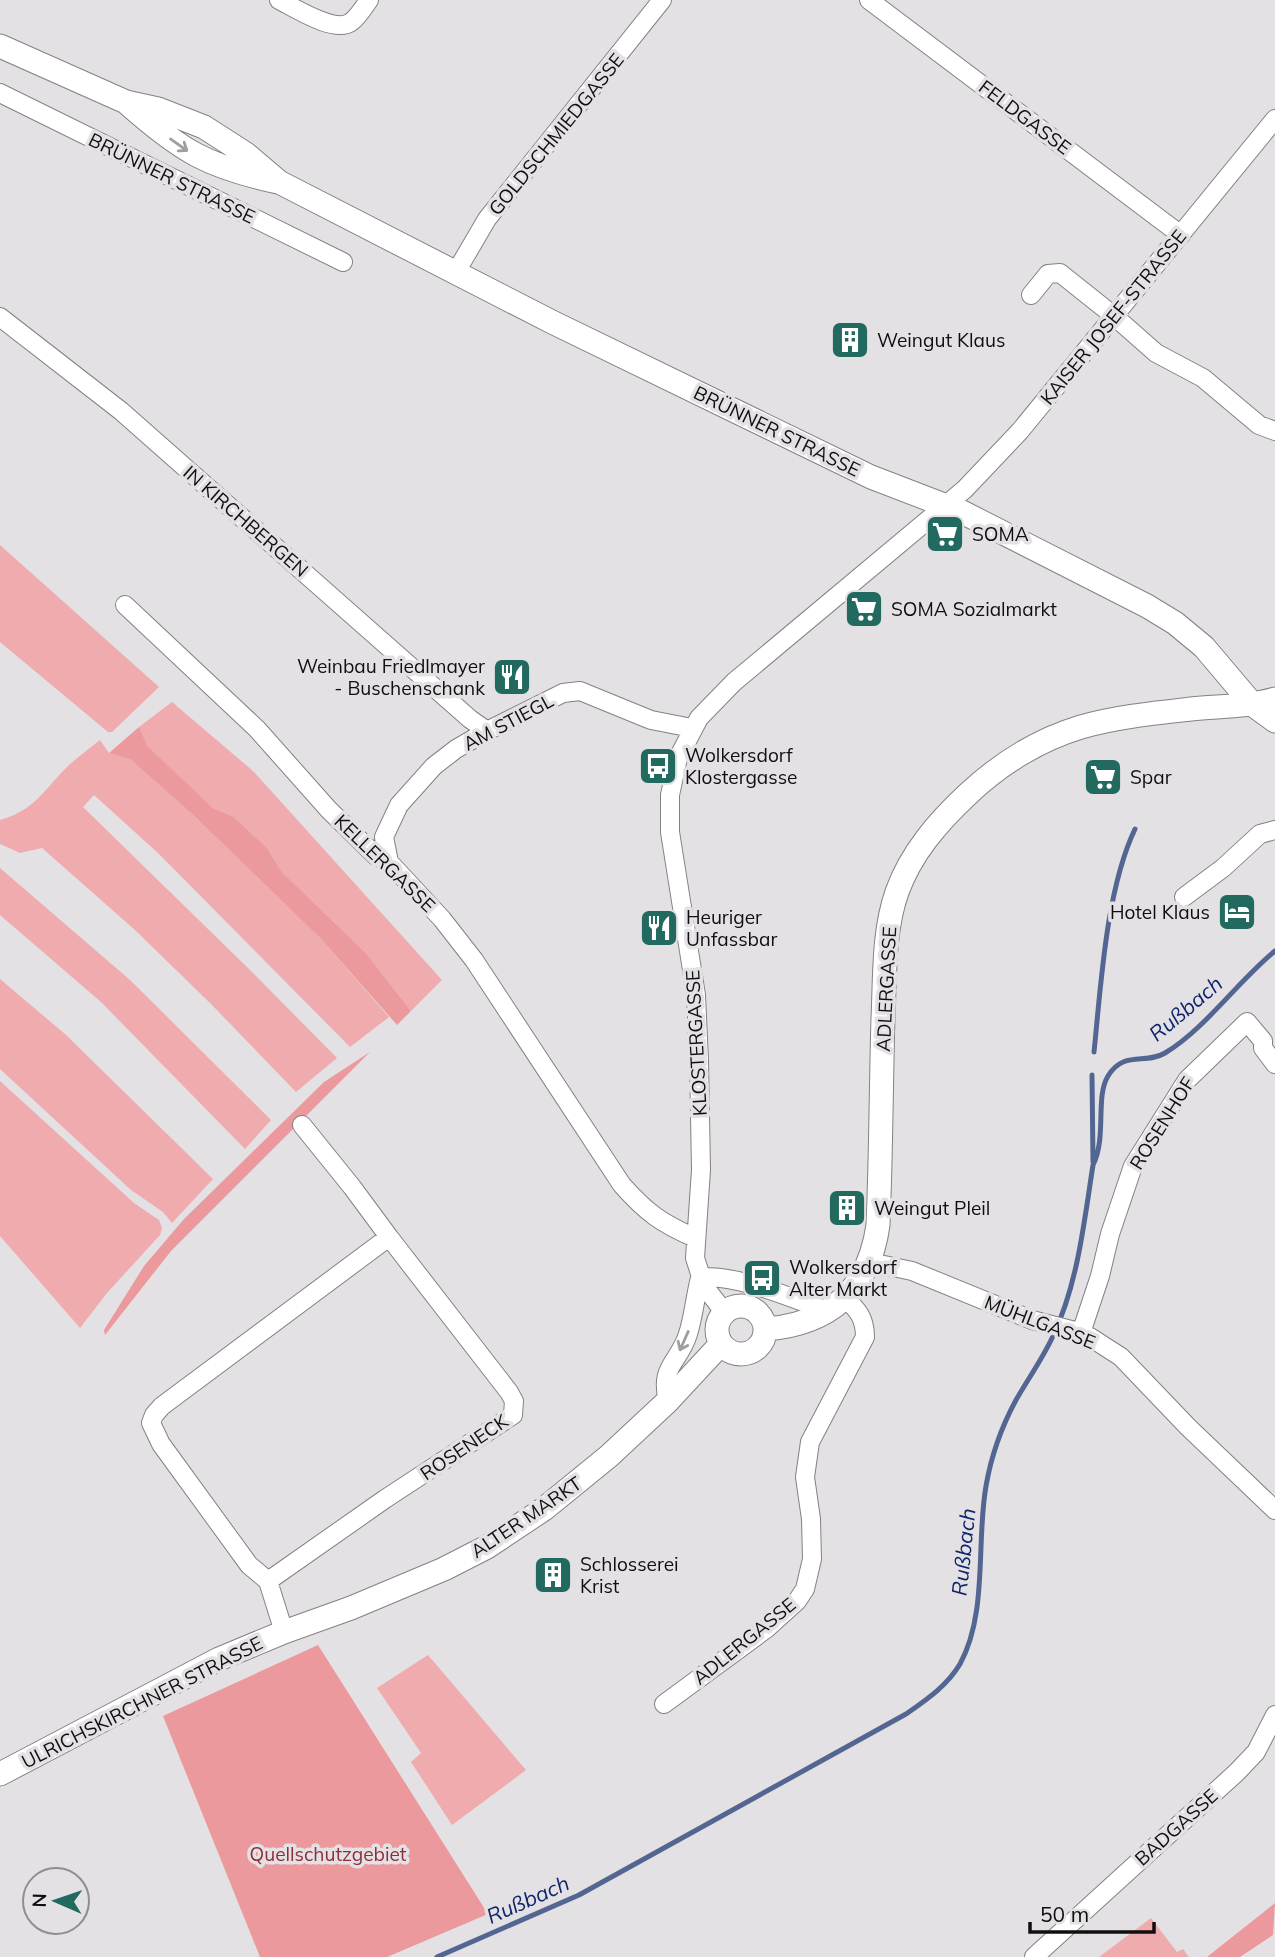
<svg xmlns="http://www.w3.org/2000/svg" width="1275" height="1957" viewBox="0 0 1275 1957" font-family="Mulish,sans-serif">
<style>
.green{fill:#efabae}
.forest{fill:#eb999d}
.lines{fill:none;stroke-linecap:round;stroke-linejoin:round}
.stream{stroke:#536692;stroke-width:5}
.minor-casing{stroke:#848184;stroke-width:20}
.major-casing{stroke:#848184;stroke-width:25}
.minor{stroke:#fff;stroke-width:18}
.major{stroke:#fff;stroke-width:23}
.oneway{stroke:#9f9f9f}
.labels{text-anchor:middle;stroke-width:7;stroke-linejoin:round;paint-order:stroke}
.street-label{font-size:19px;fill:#100f10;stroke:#e4e1e4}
.poi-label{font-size:19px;fill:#100f10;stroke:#e4e1e4;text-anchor:start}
.park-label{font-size:19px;fill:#8e2e3a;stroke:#e4e1e4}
.water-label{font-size:21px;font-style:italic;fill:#0e246d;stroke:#e4e1e4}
</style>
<rect width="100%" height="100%" fill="#e4e1e4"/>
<path class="green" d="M 0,545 L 159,687 L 112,732 L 108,732 L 0,642 Z
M 172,702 L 253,771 L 442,980 L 411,1011 L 366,953 L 282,872 L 267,848 L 234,817 L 213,808 L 146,746 L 139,727 Z
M 100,740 L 109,753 L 131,760 L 192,814 L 322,940 L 389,1017 L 350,1047 L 158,853 L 94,795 L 83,807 L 250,970 L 337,1058 L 296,1092 L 211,1004 L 135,930 L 42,848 L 20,853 L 0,844 L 0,820 C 36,810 44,789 69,765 C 79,756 90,748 100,740 Z
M 0,868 L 130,980 L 271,1120 L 245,1149 L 101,1002 L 0,915 Z
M 0,979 L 65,1034 L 213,1179 L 172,1223 L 163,1212 L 131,1190 L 0,1069 Z
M 0,1081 L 134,1203 L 159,1220 L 162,1228 L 160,1235 L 107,1293 L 80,1328 L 0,1236 Z
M 428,1655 L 526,1770 L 452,1825 L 411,1762 L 421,1753 L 377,1688 Z
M 1151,1918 L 1177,1952 L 1183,1949 L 1189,1957 L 1099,1957 Z"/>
<path class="forest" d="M 139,727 L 147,746 L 213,808 L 234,817 L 267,848 L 282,872 L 366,953 L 411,1011 L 397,1025 L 322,940 L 192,814 L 131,760 L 109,753 Z
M 370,1052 L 171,1251 L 105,1335 L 104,1330 L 144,1266 L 184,1219 L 324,1082 Z
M 318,1645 L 488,1914 L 387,1957 L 260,1957 L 163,1716 Z
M 1275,1903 L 1273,1935 L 1240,1957 L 1207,1957 Z"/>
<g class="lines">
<path class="stream" d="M 1094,1052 C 1101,985 1106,890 1135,829
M 1092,1075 L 1093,1162
M 437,1957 L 579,1895 L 906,1714 C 926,1700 947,1686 960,1664 C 988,1613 976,1542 986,1486 C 991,1457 1002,1426 1016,1400 C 1028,1379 1043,1358 1053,1336 C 1078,1283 1084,1222 1093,1165 C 1107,1137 1095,1097 1108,1076 C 1124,1050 1145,1065 1165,1053 C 1204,1030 1239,980 1275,951"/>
<g class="minor-casing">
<path id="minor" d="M 279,0 C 295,8 335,34 351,22 C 358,17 364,7 369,0
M 869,0 L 1181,235
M 0,93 L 343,262
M 456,272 L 487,219 L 662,0
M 1031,295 L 1048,274 L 1060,273 L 1114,316 L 1156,353 L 1203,378 L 1259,425 L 1275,431
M 0,317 L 121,411 L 470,719 L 487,731
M 125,605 L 257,729 L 329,810 L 376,856 L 389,862 L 442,919 L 474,960 L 622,1185 C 647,1213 661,1223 695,1238
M 389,862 L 384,837 L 399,805 L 434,766 L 456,749 L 487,731 L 563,693 L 580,691 L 651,720 L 692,728
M 1184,897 L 1223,868 L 1260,834 L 1275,830
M 302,1125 L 352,1187 L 389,1237
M 870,1262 L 912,1271 L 1032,1320 L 1075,1331 L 1090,1337 L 1121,1357 L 1188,1427 L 1275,1510
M 700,1278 C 732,1272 796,1300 828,1311
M 725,1313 L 704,1286 L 695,1258 L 701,1170 L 699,1060 L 696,995 L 670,832 L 670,795 L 678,758 L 699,718 L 734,682 L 965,489 L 1020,431 L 1275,119
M 1081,1333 L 1100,1276 L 1110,1234 L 1133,1166 L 1187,1080 L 1247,1022 L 1263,1041 L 1263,1048 L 1275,1064
M 668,1401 C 659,1366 679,1363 688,1334 C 694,1315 695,1297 700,1278
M 268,1581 L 385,1499 L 513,1415 L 514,1401 L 509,1392 L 389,1237 L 162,1406 L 154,1415 L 151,1423 L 161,1444 L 249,1565 L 268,1581 L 284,1632
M 664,1704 L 766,1629 L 797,1601 L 805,1589 L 812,1559 L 811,1519 L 805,1477 L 810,1442 L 865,1337 C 865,1318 858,1310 844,1297
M 1034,1957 L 1237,1772 L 1256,1752 L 1275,1715"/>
</g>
<g class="major-casing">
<path id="major" d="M 0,46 L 126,102 L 158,109 L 204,127 L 246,154 L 279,182 L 552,322 L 871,477 L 962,512 L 1147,606 L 1175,623 L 1204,647 L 1253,705 L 1275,721
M 128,104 C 181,151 208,167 278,182
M717 1330a24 24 0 1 1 48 0a24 24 0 1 1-48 0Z
M 766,1329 C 830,1324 869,1290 878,1225 C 881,1156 881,1087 883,1018 C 885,976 883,932 897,892 C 911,853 938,822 968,794 C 1000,764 1038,740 1081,727 C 1116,717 1155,713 1191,709 C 1220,706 1247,707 1275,699
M 0,1774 L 219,1659 L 284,1632 L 351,1608 L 444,1569 L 487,1547 L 544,1509 L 609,1456 L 668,1401 L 721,1344"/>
</g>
<use href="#minor" class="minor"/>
<use href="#major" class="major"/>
</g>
<defs><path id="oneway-shaft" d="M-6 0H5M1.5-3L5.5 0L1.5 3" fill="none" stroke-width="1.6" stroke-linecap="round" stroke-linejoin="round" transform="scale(1.75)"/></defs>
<g class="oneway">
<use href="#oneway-shaft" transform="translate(179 145) rotate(35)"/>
<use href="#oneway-shaft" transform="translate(684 1341) rotate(114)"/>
</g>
<defs>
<g id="building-square" transform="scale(2.0125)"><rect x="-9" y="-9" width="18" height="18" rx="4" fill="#226a60" stroke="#e4e1e4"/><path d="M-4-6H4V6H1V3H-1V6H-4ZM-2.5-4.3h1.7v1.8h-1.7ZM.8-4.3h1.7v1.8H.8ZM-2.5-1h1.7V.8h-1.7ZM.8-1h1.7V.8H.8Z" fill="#fff"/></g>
<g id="supermarket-square" transform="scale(2.0125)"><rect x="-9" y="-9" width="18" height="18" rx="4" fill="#226a60" stroke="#e4e1e4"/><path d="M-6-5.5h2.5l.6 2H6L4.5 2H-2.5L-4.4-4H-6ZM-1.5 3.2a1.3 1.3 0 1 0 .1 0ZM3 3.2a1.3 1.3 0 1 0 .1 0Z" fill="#fff"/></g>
<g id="restaurant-square" transform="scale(2.0125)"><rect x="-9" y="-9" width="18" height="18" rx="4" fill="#226a60" stroke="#e4e1e4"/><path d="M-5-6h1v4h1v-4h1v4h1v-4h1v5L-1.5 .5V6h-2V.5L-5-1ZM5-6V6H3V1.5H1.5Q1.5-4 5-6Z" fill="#fff"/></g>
<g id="bus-square" transform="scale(2.0125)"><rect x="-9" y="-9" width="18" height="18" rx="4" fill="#226a60" stroke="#e4e1e4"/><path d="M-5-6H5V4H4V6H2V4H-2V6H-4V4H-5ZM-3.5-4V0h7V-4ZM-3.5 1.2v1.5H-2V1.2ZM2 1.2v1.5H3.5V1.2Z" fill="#fff"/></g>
<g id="hotel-square" transform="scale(2.0125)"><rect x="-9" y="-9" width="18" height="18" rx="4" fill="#226a60" stroke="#e4e1e4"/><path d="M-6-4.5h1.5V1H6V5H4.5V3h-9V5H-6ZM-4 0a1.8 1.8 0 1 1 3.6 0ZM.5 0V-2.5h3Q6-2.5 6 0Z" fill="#fff"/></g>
</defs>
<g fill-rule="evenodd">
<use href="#building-square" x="850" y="340"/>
<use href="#supermarket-square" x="945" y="534"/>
<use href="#supermarket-square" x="864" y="609"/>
<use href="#restaurant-square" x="512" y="677"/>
<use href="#bus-square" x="658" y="766"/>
<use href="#supermarket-square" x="1103" y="777"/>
<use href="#hotel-square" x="1237" y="912"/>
<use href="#restaurant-square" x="659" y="928"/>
<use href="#building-square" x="847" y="1208"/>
<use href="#bus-square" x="762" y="1278"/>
<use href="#building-square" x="553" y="1575"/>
</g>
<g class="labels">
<g class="street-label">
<text transform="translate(1025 117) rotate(37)" y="7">FELDGASSE</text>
<text transform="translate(556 134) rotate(-51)" y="7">GOLDSCHMIEDGASSE</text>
<text transform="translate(172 178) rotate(26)" y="7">BRÜNNER STRASSE</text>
<text transform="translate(1113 317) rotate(-51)" y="7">KAISER JOSEF-STRASSE</text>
<text transform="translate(777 431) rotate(26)" y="7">BRÜNNER STRASSE</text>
<text transform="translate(246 521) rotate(41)" y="7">IN KIRCHBERGEN</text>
<text transform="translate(508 722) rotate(-28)" y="7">AM STIEGL</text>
<text transform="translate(385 863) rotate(44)" y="7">KELLERGASSE</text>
<text transform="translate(886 989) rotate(-87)" y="7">ADLERGASSE</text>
<text transform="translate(696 1043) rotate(-93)" y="7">KLOSTERGASSE</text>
<text transform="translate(1162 1123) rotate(-58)" y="7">ROSENHOF</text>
<text transform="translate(1040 1322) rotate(21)" y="7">MÜHLGASSE</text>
<text transform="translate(464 1447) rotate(-34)" y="7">ROSENECK</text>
<text transform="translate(526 1517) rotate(-34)" y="7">ALTER MARKT</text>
<text transform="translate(744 1641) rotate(-39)" y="7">ADLERGASSE</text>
<text transform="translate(142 1702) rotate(-27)" y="7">ULRICHSKIRCHNER STRASSE</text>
<text transform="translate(1176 1827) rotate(-42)" y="7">BADGASSE</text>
</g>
<g class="poi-label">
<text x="877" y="347">Weingut Klaus</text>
<text x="972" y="541">SOMA</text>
<text x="891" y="616">SOMA Sozialmarkt</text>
<text x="485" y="673" text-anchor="end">Weinbau Friedlmayer<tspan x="485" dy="22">- Buschenschank</tspan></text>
<text x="685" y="762">Wolkersdorf<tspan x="685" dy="22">Klostergasse</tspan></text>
<text x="1130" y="784">Spar</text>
<text x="1210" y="919" text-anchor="end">Hotel Klaus</text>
<text x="686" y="924">Heuriger<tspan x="686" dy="22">Unfassbar</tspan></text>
<text x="874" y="1215">Weingut Pleil</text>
<text x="789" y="1274">Wolkersdorf<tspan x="789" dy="22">Alter Markt</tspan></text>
<text x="580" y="1571">Schlosserei<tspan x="580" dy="22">Krist</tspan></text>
</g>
<g class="park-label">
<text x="328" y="1861">Quellschutzgebiet</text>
</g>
<g class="water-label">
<text transform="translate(1186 1009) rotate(-40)" y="7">Rußbach</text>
<text transform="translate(964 1552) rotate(-84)" y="7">Rußbach</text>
<text transform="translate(528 1900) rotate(-24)" y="7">Rußbach</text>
</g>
</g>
<g transform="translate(56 1901) rotate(272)"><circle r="33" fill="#e4e1e4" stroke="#8f8d8f" stroke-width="2"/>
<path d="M0-5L12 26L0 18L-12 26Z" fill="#226a60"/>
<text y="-10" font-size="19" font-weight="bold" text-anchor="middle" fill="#100f10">N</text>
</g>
<path d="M1030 1922v10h124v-10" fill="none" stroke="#100f10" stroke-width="3.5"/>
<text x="1040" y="1922" font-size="21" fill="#100f10" stroke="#e4e1e4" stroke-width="5" paint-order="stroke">50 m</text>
</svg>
